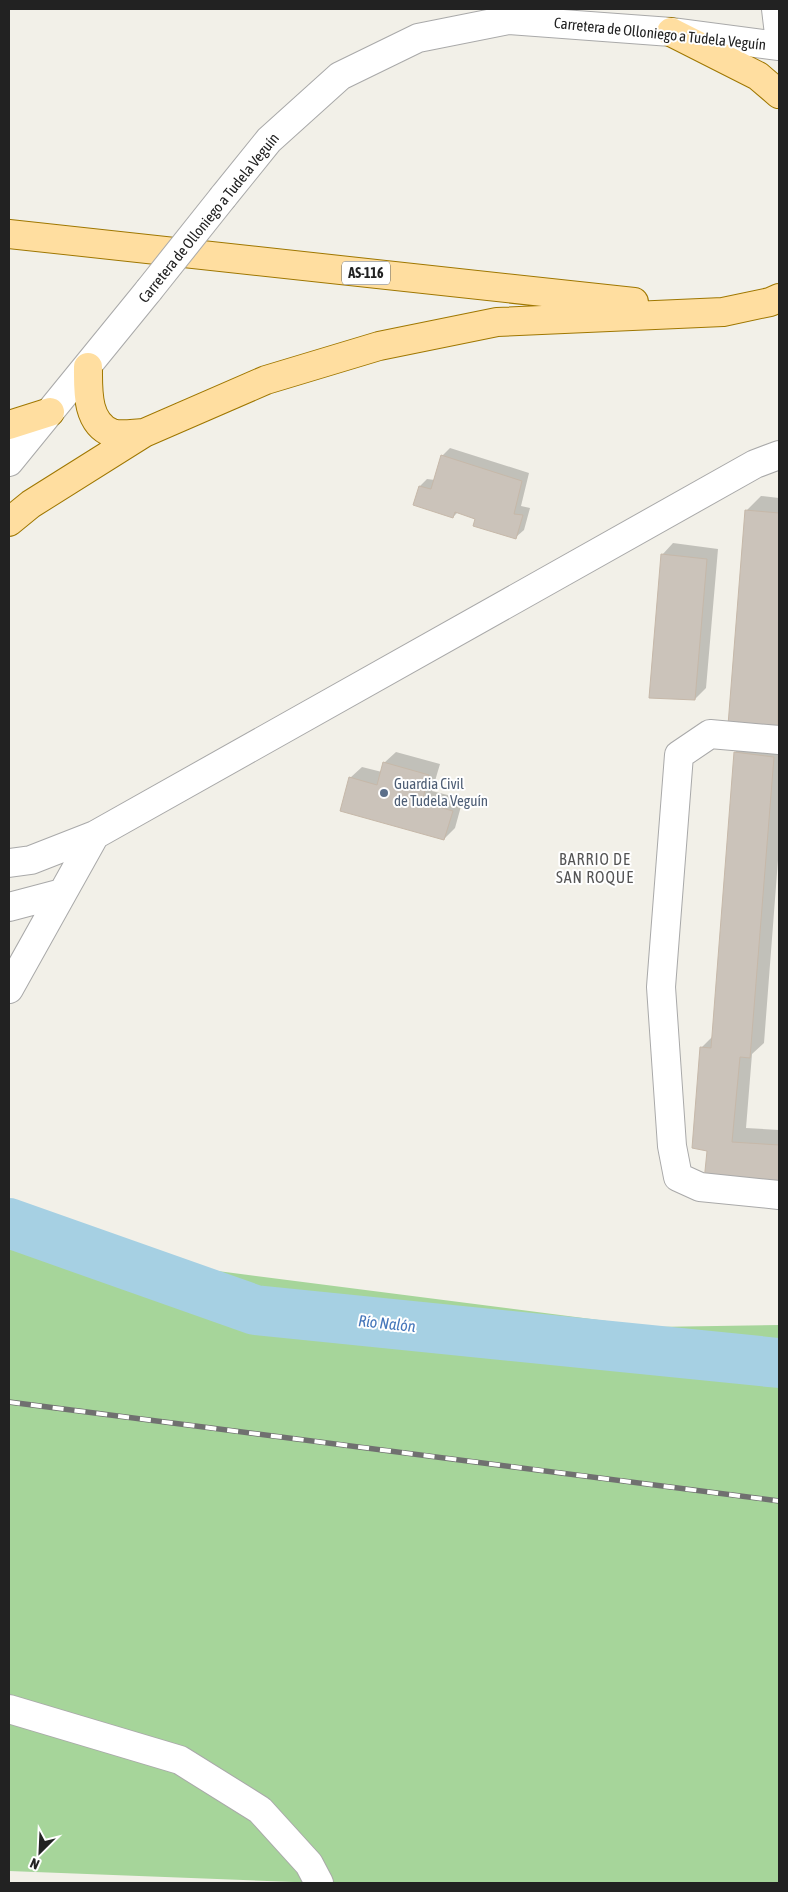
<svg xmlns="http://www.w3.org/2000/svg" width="788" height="1892" viewBox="0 0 788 1892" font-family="'Asap Condensed',sans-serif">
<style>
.forest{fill:#a6d59a}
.shadow{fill:#0003}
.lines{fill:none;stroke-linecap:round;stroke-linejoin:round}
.river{stroke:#a6d0e3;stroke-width:50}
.building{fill:#cbc3ba;stroke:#c6b8a9}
.minor-casing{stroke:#a9a9a9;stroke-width:30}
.major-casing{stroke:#9f7700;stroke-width:30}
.minor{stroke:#fff;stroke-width:28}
.major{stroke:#ffdea0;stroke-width:28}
.rail-casing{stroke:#707070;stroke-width:5.5}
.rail{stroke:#fff;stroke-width:4;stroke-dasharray:11;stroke-linecap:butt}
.minor-bridge-casing{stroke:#a9a9a9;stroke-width:30;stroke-linecap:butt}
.minor-bridge{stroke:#fff;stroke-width:28}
.service-dot{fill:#5c6f8a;stroke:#fff;stroke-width:2}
.labels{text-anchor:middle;stroke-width:4;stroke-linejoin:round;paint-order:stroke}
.shield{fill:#fff;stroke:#646464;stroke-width:1}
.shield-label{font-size:14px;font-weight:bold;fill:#222}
.street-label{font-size:15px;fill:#222;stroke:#fff}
.service-label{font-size:15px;fill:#4e5e75;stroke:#fff;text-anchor:start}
.neighbourhood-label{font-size:16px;letter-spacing:1px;fill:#555;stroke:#fff}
.water-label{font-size:16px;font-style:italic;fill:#4576ba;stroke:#fff}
</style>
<rect width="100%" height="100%" fill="#f2f0e8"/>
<path class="forest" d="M 16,1245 L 653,1327 L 779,1325 L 779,1883 L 321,1883 L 9,1871 L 9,1251 Z"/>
<path class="shadow" d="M 450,448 L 529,473 L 521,506 L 530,508 L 524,530 L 516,537 L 476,518 L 458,512 L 453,517 L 420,486 L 427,479 L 435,480 L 442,456 Z
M 761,496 L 779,498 L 779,725 L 778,727 L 747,510 Z
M 673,543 L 718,549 L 706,688 L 695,699 L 662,555 Z
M 750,738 L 779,742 L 779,847 L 764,1043 L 752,1054 L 746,1128 L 779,1130 L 779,1186 L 708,1150 L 701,1048 L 713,1036 L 735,752 Z
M 396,752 L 440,764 L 432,791 L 463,799 L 455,828 L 444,839 L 350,778 L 362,767 L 382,772 L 384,763 Z"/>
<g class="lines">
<path class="river" d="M 9,1223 L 255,1310 L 779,1363"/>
</g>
<path class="building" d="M 441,455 L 522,481 L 514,514 L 523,515 L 516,539 L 473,526 L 475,519 L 455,512 L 453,518 L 413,505 L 419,486 L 431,489 Z
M 745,510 L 779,513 L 778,728 L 728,725 Z
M 661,554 L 707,559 L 695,700 L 649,698 Z
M 734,752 L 774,757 L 750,1058 L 740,1057 L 732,1142 L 779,1145 L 779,1187 L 704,1181 L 707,1151 L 692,1148 L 700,1047 L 711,1048 Z
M 383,762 L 429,775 L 422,802 L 453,811 L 444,840 L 340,811 L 349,777 L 377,785 Z"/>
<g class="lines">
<g class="minor-casing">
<path id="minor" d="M 776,9 L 779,34
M 223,197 L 269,140 L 340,76 L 418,38 L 508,20 L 671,32 L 779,46
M 9,462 L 149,290
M 779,740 L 710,734 L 679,755 L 661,987 L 672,1146 L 678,1177 L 700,1187 L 779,1195
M 9,863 L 31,860 L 95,835 L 755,464 L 779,455
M 9,907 L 62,893
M 9,989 L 95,835
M 9,1709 L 180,1760 L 260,1810 L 309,1864 L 319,1883"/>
</g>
<g class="major-casing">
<path id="major" d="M 671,32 L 758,76 L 779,94
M 9,234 L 634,302
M 88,367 C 88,389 86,423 112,433 C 121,436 135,433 144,433
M 9,425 L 50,412
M 9,522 L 31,504 L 144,433 L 266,380 L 379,346 L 497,322 L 723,312 L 770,302 L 779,298"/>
</g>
<use href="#minor" class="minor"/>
<use href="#major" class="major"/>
<g class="rail-casing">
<path id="rail" d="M 9,1402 L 779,1501"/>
</g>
<use href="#rail" class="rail"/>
<g class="minor-bridge-casing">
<path id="minor-bridge" d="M 149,290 L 223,197"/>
</g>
<use href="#minor-bridge" class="minor-bridge"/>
</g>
<circle class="service-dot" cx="384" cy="793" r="5"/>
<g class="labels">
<rect class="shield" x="342" y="261.5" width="48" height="23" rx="4"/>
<g class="shield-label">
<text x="366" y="278">AS-116</text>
</g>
<g class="street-label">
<text transform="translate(660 34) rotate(6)" y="5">Carretera de Olloniego a Tudela Veguín</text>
<text transform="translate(209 218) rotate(-51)" y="5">Carretera de Olloniego a Tudela Veguín</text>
</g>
<g class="service-label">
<text x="394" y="789">Guardia Civil<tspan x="394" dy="17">de Tudela Veguín</tspan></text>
</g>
<g class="neighbourhood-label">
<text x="595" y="865">BARRIO DE<tspan x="595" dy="18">SAN ROQUE</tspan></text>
</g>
<g class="water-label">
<text transform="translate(387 1323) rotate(6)" y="6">Río Nalón</text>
</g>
</g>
<rect width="788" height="1892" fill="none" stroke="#222222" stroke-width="20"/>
<g transform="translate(40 1852) rotate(204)" stroke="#ffffff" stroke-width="4" paint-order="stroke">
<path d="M0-4L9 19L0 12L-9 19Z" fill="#222222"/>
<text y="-8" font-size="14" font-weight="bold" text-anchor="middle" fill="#222222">N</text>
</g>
</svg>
